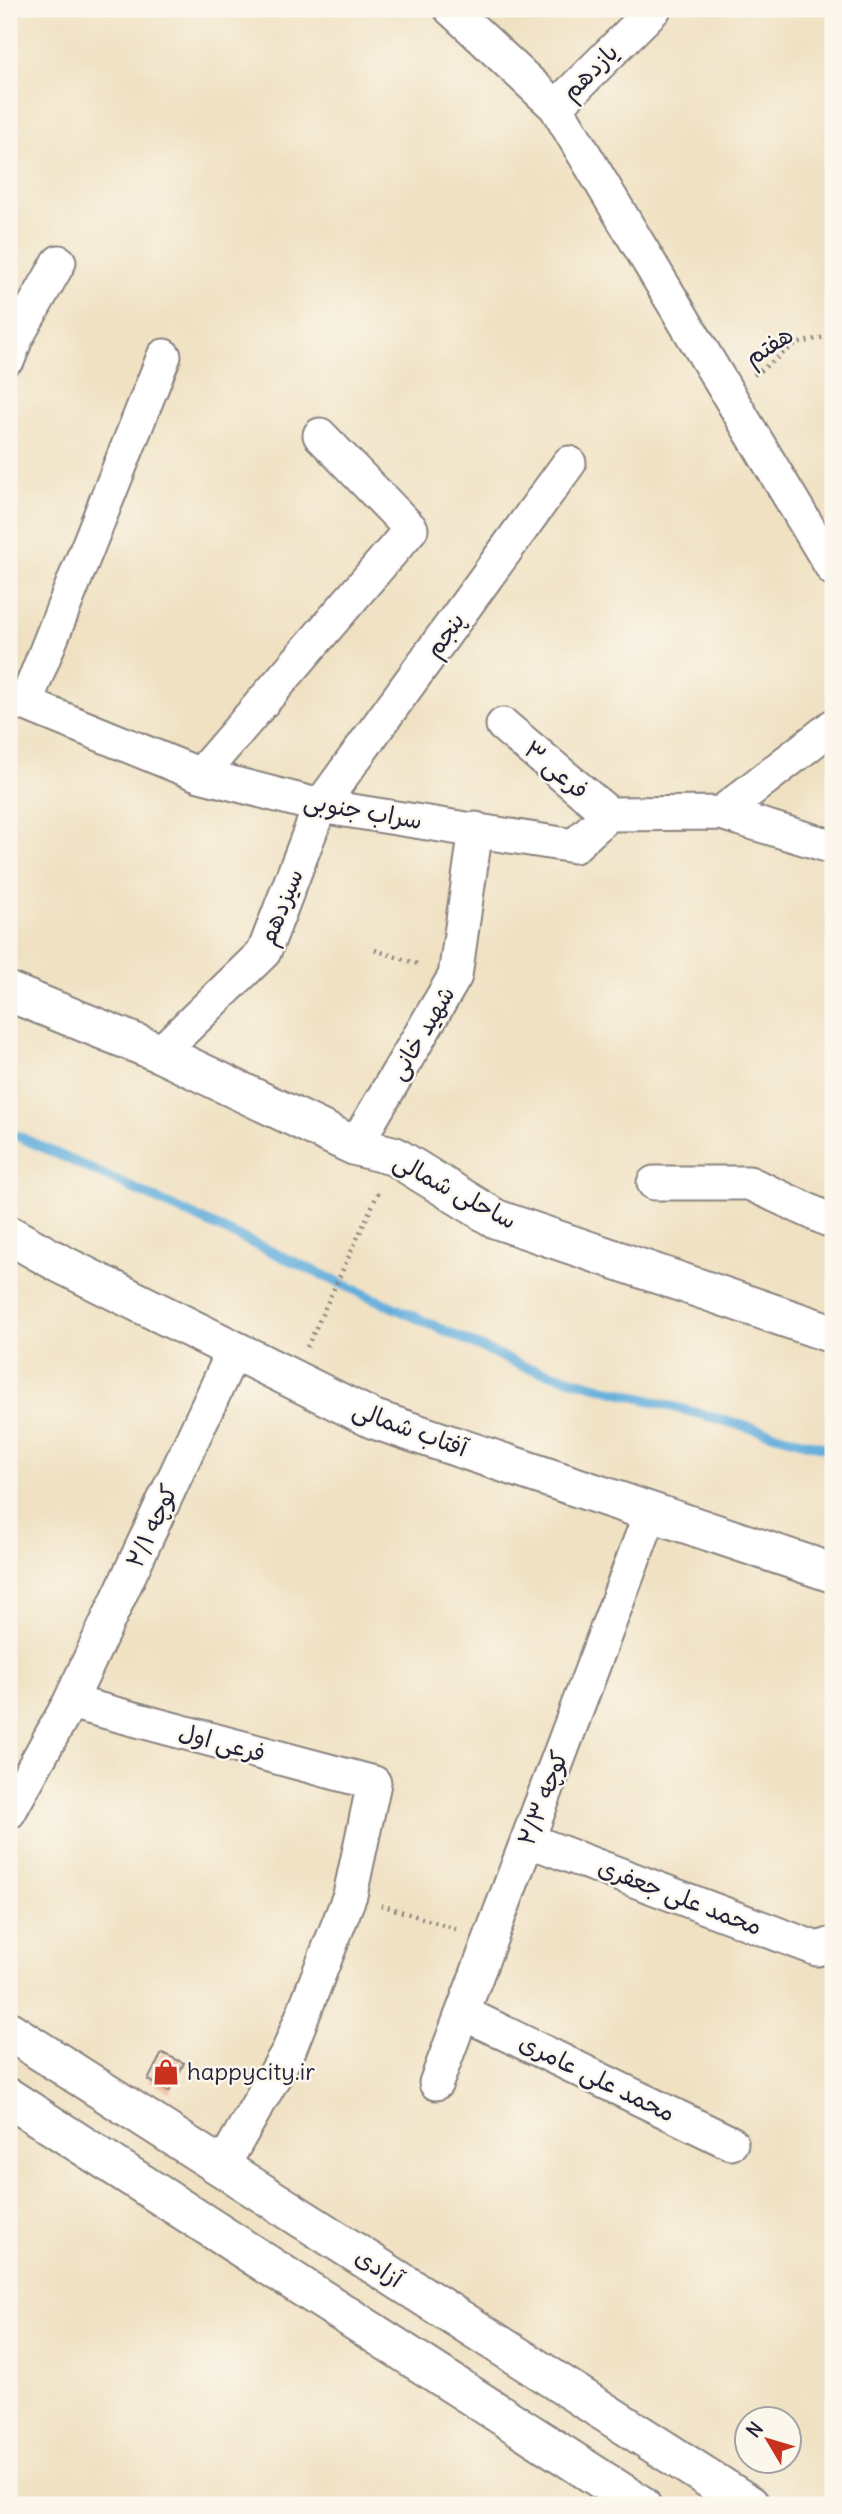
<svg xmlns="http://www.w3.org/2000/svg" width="842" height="2514" viewBox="0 0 842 2514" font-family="Delius,'Playpen Sans Arabic',sans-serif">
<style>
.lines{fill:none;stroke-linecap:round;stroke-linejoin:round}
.stream{stroke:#62addb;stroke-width:10}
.building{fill:#f0a47d}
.street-casing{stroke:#89827e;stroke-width:37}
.secondary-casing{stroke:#89827e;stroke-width:42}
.primary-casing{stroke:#89827e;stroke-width:42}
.path{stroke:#89827e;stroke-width:4.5;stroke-dasharray:2 5;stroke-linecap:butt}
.street{stroke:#fff;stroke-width:33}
.secondary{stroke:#fff;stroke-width:38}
.primary{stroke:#fff;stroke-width:38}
.labels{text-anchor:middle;stroke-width:5;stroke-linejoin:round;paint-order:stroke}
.street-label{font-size:24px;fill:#22223b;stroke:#fbf7ec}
.poi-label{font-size:24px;fill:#22223b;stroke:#fbf7ec;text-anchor:start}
</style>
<rect width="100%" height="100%" fill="#fbf7ec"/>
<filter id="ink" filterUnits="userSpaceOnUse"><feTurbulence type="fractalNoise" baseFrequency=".0143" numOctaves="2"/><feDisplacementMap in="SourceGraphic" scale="14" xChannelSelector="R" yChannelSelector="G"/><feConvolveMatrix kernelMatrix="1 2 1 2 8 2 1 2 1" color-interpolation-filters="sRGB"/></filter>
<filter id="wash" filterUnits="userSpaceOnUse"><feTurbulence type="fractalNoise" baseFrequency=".00686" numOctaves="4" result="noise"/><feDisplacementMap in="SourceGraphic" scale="28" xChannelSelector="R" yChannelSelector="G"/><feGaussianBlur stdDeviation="1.57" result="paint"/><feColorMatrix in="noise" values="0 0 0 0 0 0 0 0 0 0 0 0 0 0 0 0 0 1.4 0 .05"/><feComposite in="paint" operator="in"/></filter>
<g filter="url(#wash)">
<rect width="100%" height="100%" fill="#f0e1c2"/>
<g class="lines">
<path class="stream" d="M 9,1132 L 522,1366 L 833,1450"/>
</g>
<g id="blocks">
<path class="building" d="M 162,2053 L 184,2063 L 169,2092 L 148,2080 Z"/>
</g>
</g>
<g filter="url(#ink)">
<use href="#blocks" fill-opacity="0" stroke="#89827e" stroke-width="2"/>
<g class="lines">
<g class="street-casing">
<path id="street" d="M 451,9 L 556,107 L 833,569
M 556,107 L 654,9
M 9,357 L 16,338 L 59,262
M 9,697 L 200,775 L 320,806 L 574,846 L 609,814 L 721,813 L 833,726
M 25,704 L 164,356
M 503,725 L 609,814
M 200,775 L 411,529 L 320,435
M 721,813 L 833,847
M 160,1053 L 264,952 L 320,806 L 569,463
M 355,1146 L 455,976 L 476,829
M 654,1183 L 749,1183 L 833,1222
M 70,1702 L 374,1783 L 350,1895 L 289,2050 L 222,2167
M 9,1812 L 70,1702 L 234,1350
M 528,1840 L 817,1949 L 833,1944
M 463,2013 L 731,2143
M 436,2083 L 651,1512"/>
</g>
<g class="secondary-casing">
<path id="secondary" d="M 9,992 L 160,1053 L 355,1146 L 394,1156 L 496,1219 L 833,1334
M 9,1235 L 61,1264 L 373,1419 L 833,1573"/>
</g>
<g class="primary-casing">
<path id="primary" d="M 9,2031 L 750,2505
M 9,2098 L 641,2505"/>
</g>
<path class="path" d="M 754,375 L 796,344 L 833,335
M 375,950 L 421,965
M 307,1347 L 380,1189
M 381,1905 L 456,1929"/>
<use href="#street" class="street"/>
<use href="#secondary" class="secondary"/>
<use href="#primary" class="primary"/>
</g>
</g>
<defs>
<g id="shop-bare" transform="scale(2.1)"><path d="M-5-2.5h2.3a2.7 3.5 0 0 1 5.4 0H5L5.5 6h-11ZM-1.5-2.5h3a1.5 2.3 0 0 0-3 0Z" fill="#c8321e" stroke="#fbf7ec" stroke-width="2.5" paint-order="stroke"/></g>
</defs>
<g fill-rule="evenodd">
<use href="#shop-bare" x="166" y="2072"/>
</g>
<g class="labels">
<g class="street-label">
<text transform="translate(590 72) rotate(-45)" y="8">یازدهم</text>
<text transform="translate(769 346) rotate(-32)" y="8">هفتم</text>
<text transform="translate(445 635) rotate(-54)" y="8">پنجم</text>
<text transform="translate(556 770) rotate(40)" y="8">فرعی ۳</text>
<text transform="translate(363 811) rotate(10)" y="8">سراب جنوبی</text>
<text transform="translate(281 907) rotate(-68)" y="8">سیزدهم</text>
<text transform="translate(422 1033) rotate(-59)" y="8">شهید خانی</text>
<text transform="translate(455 1191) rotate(28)" y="8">ساحلی شمالی</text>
<text transform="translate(410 1429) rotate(20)" y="8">آفتاب شمالی</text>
<text transform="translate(152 1526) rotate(-65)" y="8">کوچه ۲/۱</text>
<text transform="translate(222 1743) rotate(15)" y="8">فرعی اول</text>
<text transform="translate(543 1798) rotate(-69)" y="8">کوچه ۲/۳</text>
<text transform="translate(680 1897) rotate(21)" y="8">محمد علی جعفری</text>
<text transform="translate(597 2078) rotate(26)" y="8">محمد علی عامری</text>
<text transform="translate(379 2268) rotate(33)" y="8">آزادی</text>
</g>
<g class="poi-label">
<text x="187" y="2080">happycity.ir</text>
</g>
</g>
<rect width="842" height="2514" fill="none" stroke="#fbf7ec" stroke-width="35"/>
<g transform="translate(768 2440) rotate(308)"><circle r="33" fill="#fbf7ec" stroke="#a4a2a5" stroke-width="2"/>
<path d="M0-5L12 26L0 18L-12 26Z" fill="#c8321e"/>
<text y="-10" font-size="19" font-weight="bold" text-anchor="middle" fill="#22223b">N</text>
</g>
</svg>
